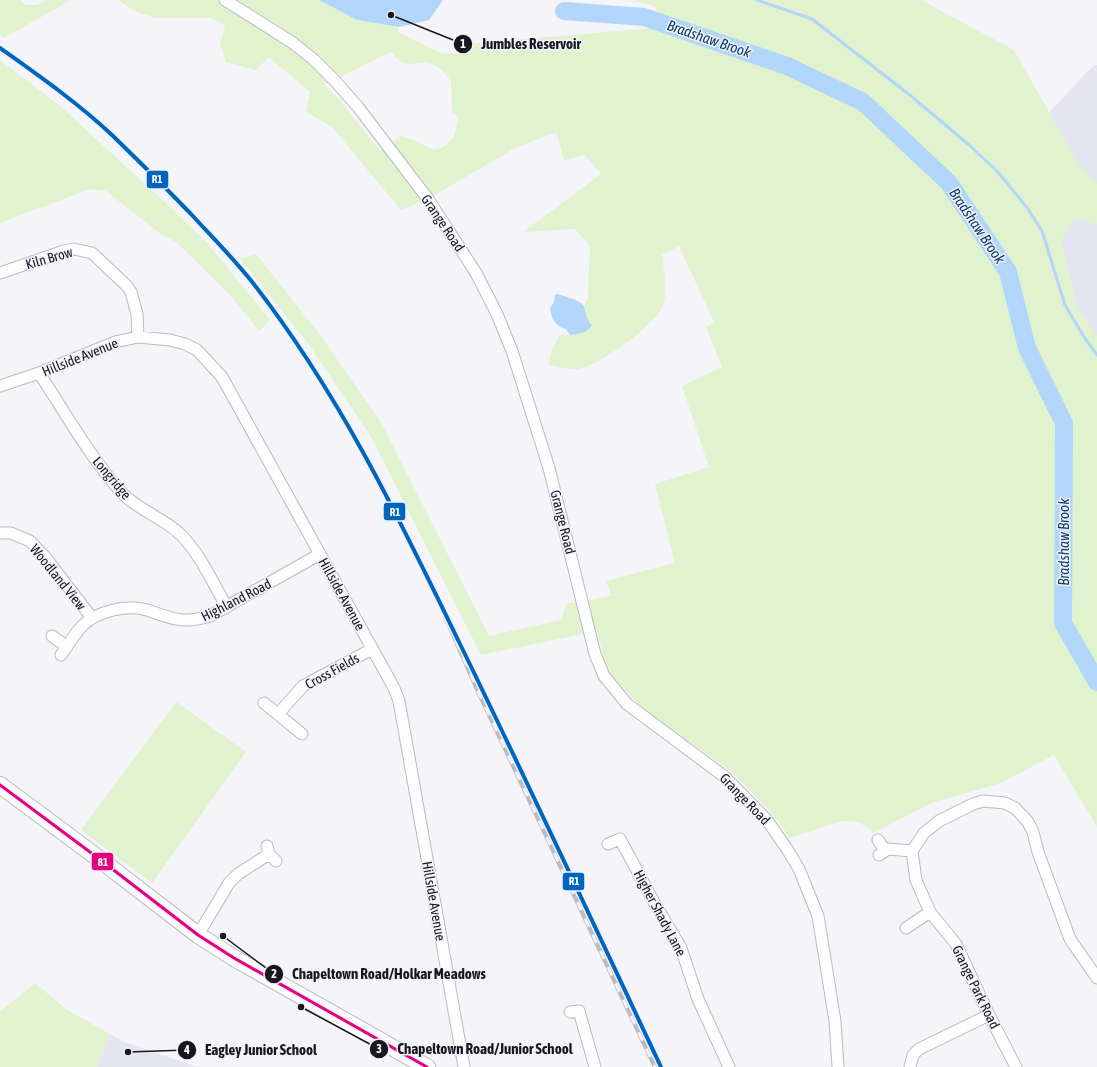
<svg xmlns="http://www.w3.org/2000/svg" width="1097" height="1067" viewBox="0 0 1097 1067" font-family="'Asap Condensed',sans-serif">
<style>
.built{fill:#e5e5f1}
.green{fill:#e0f3ce;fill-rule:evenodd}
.water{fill:#b1d6f9}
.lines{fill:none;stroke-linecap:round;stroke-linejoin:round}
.stream{stroke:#b1d6f9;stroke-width:3}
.river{stroke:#b1d6f9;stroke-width:18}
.street-casing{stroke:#babbbf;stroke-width:13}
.secondary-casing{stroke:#babbbf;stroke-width:18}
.street{stroke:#fdfdfe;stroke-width:11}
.secondary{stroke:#fdfdfe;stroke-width:16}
.rail-casing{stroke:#bcbcbd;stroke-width:4.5}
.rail{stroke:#f1f2fc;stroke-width:3;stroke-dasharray:9;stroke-linecap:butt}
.bus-1-casing{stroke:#f1f2fc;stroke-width:6}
.bus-1{stroke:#e5007d;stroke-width:3}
.rail-1-casing{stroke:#f1f2fc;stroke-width:7}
.rail-1{stroke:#0065bd;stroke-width:4}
.labels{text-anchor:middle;stroke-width:3;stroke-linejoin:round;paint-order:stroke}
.street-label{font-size:14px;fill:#18181c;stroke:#f1f2fc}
.water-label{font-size:15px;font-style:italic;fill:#0c3f65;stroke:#f1f2fc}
.leader{fill:none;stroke:#18181c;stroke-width:1.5}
.callout-dot{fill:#18181c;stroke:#f1f2fc;stroke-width:1.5}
.mark-label{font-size:12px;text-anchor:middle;font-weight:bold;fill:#fff}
.callout-label{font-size:15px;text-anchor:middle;font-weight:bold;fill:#18181c;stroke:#f1f2fc;stroke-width:3;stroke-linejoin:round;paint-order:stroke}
.line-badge{stroke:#f1f2fc;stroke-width:1.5}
.badge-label{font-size:11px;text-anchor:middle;font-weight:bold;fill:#fff}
</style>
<rect width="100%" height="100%" fill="#f4f4f9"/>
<path class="built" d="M 1094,65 L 1097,65 L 1097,474 L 1036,222 L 1049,112 Z
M 110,1034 L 122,1041 L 197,1067 L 97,1067 Z"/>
<path class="green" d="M 0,0 L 20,0 L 25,5 L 37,5 L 47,0 L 71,0 L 4,38 L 0,35 Z
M 118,0 L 319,0 L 357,20 L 399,27 L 398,32 L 443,54 L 464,51 L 466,44 L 653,28 L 657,7 L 633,0 L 921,0 L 1014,50 L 1078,163 L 1097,184 L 1097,225 L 1083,219 L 1073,222 L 1061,239 L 1077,307 L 1097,336 L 1097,827 L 1054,755 L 1001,783 L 934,802 L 873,833 C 865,824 855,820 842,821 L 790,838 L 772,813 L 731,771 L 656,719 L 641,707 L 612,676 L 604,659 L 597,631 L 481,655 L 370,435 L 308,343 L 240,259 L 256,254 L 321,336 L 382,424 L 489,636 L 561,620 L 566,604 L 612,596 L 606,581 L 675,563 L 655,484 L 709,467 L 682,386 L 722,367 L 706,327 L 714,322 L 679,246 L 662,255 C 664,270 669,296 661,310 C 650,328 600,365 579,369 C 570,370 558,366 548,365 L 552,349 L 560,335 L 570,335 L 588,322 L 585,316 L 584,306 L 588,298 L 590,246 L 575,229 L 523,232 L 601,174 L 585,155 L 564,160 L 556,132 L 515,148 L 428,199 L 401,210 L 332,127 L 306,112 L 310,92 L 269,57 L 256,70 L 226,62 L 220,44 L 225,25 L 212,18 L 156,18 L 136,12 ZM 391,52 C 410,76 417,54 438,67 C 443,70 447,77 451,81 L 452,113 L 459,117 L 454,137 L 442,148 L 433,150 L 417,141 L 401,136 L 380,151 L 337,97 L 324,85 Z
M 0,60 L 59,105 L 170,207 L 208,244 L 270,320 L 259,331 L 232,297 L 177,243 L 161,234 L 106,191 L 90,189 L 0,223 Z
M 176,702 L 246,752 L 152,883 L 81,830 Z
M 35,983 L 66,1009 L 110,1034 L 97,1067 L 0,1067 L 0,1012 Z"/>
<path class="water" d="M 319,0 L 443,0 L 429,20 L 399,27 L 357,20 Z
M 558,294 C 565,297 578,299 583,305 C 586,310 585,318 592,326 C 585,333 580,334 570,335 L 566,329 C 556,327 551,318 550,308 L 554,302 L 555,295 Z"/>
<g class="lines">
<path class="stream" d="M 757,0 L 812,19 L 911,96 L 968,144 L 997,171 L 1028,209 L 1042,231 L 1065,305 L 1084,337 L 1097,355"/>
<path class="river" d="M 564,11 L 644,17 L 787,66 L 863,102 L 949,183 L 1008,272 L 1027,348 L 1064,423 L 1063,623 L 1097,682"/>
<g class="street-casing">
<path id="street" d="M 225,0 L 293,43 L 313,59 L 336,82 L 358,107 L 428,199 L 476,273 L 497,314 L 512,351 L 549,468 L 595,654 L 604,676 L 627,704 L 725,777 L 767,820 L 787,849 L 799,869 L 818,916 L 835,1021 L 838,1067
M 0,273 L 64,251 L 74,249 L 92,253 L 127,286 L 131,292 L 137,314 L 138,337
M 39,373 C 66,414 90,457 122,493 C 139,511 164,518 181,535 C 201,555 213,584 227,607
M 0,386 L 39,373 L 115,342 L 138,337 L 170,340 L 185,344 L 197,350 L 222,377 L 394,688 L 399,701 L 464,1067
M 0,533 L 11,533 L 30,541 L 46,558 L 92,618
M 52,636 L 67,647
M 61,655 C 68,645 75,633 83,625 C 98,611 128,604 147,610 C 173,619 183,624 210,616 L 320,554
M 264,703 L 302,734
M 278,714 L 303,686 L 372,649
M 878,840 L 885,850
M 608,844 L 620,839 L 655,904 L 681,948 L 698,999 L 729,1067
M 267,846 L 269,854 L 276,861
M 879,855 L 888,849 L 912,851
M 906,928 L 930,912
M 198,935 L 229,883 L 238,874 L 269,854
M 570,1012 L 579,1011 L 595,1067
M 910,1067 L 913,1055 L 919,1049 L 989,1015
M 1016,1067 L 989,1015 L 956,944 L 930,912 L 916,880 L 912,851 L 924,833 L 939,821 L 973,804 L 983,801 L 1005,803 L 1015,808 L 1028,822 L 1033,832 L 1038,852 L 1070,939 L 1097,978"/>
</g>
<g class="secondary-casing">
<path id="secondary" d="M 0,785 L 98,858 L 198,935 L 234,958 L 427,1067"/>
</g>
<use href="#street" class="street"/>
<use href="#secondary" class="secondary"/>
<g class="rail-casing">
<path id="rail" d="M 427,575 L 477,689 L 655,1067"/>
</g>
<use href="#rail" class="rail"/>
<g class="bus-1-casing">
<path id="bus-1" d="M 0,785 L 98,858 L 198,935 L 234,958 L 427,1067"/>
</g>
<use href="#bus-1" class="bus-1"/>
<g class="rail-1-casing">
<path id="rail-1" d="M 0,48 C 38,75 78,103 112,135 C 139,161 165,187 191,214 C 212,237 234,259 253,283 C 340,395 398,516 459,642 C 528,783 594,925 661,1067"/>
</g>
<use href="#rail-1" class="rail-1"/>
</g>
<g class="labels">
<g class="street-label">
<text transform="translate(443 223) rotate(56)" y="5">Grange Road</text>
<text transform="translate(49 258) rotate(-16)" y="5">Kiln Brow</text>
<text transform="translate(80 357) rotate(-22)" y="5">Hillside Avenue</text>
<text transform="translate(112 478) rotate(50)" y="5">Longridge</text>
<text transform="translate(563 522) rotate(76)" y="5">Grange Road</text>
<text transform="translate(58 577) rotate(51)" y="5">Woodland View</text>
<text transform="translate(342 594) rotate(61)" y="5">Hillside Avenue</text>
<text transform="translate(236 600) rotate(-27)" y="5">Highland Road</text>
<text transform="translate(332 671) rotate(-29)" y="5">Cross Fields</text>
<text transform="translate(745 799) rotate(46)" y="5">Grange Road</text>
<text transform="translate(434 901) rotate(80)" y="5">Hillside Avenue</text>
<text transform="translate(660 913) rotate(62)" y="5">Higher Shady Lane</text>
<text transform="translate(976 987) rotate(64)" y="5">Grange Park Road</text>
</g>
<g class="water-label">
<text transform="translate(709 39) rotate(19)" y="5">Bradshaw Brook</text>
<text transform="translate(977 226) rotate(56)" y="5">Bradshaw Brook</text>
<text transform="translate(1064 542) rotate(-90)" y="5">Bradshaw Brook</text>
</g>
</g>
<path class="leader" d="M391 15L463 44M223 936L274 974M301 1007L379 1049M128 1052L187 1050"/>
<g class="callout-dot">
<circle cx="391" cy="15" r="4"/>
<circle cx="223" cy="936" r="4"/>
<circle cx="301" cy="1007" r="4"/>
<circle cx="128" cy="1052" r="4"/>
<circle cx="463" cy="44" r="10"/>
<circle cx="274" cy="974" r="10"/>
<circle cx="379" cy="1049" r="10"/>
<circle cx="187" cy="1050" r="10"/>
</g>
<g class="mark-label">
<text x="463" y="48">1</text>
<text x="274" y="978">2</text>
<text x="379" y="1053">3</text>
<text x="187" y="1054">4</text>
</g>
<g class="callout-label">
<text x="531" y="49">Jumbles Reservoir</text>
<text x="389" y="979">Chapeltown Road/Holkar Meadows</text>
<text x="485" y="1054">Chapeltown Road/Junior School</text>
<text x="261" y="1055">Eagley Junior School</text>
</g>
<g class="line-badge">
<rect x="146" y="170" width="23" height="19" rx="4" fill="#0065bd"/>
<rect x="383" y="502" width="23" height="19" rx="4" fill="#0065bd"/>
<rect x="91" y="852" width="23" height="19" rx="4" fill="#e5007d"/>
<rect x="562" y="872" width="23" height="19" rx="4" fill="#0065bd"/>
</g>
<g class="badge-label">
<text x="157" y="183">R1</text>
<text x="395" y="516">R1</text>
<text x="103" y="866">81</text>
<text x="574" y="885">R1</text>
</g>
</svg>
